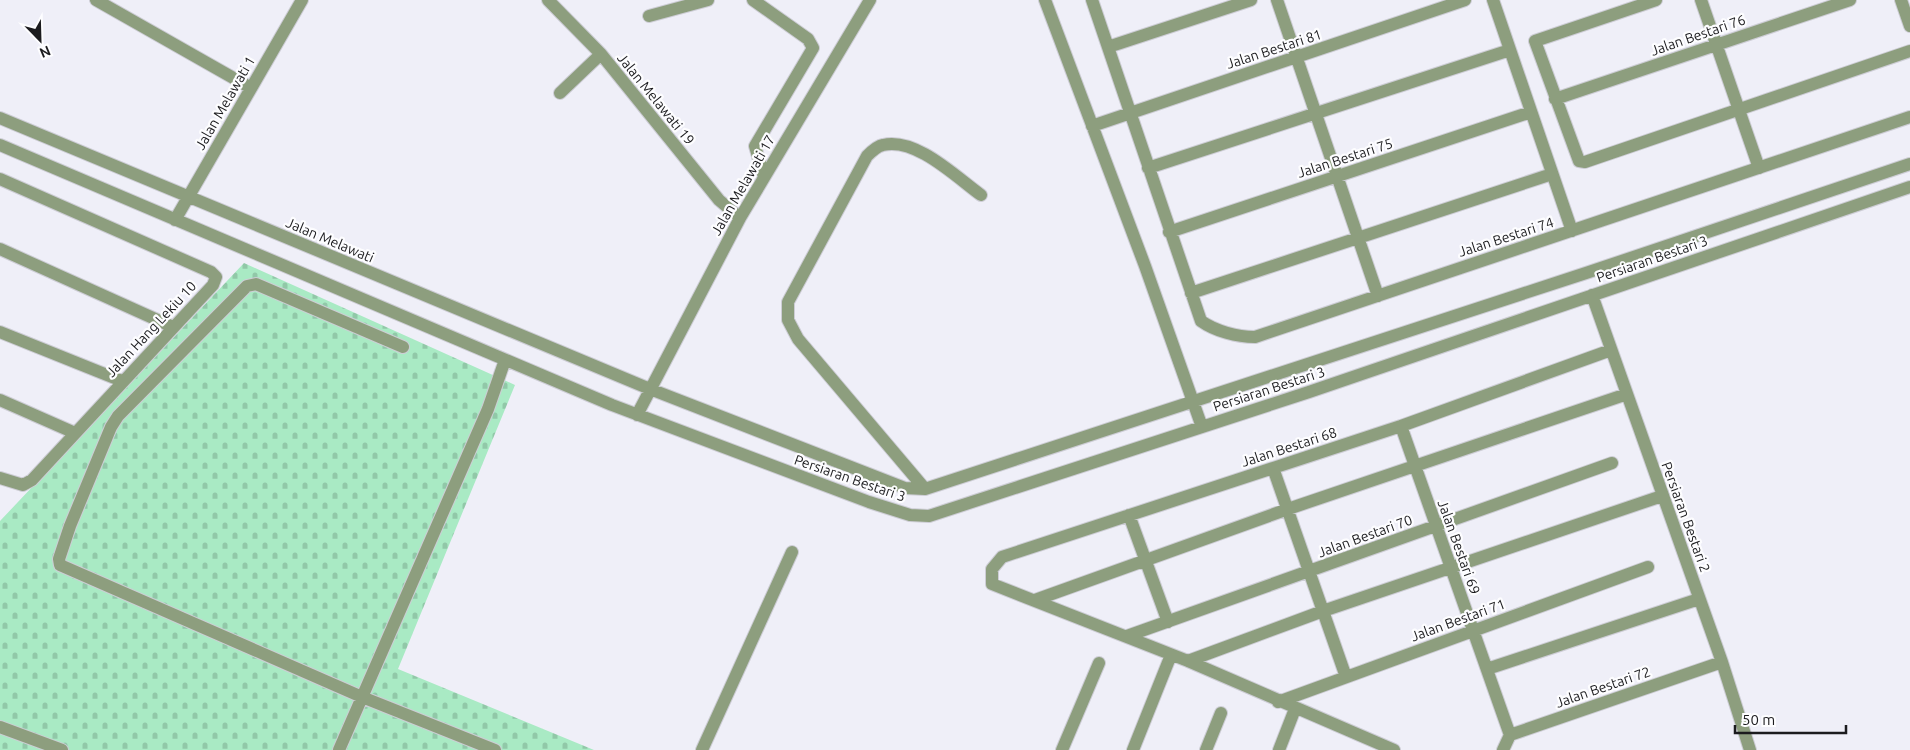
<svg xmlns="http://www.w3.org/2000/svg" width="1910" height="750" viewBox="0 0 1910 750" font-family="Ubuntu,sans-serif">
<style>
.cemetery{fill:url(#cemetery-stones)}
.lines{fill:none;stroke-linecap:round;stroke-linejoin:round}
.minor-casing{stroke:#cdcdd5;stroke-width:14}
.minor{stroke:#8d9e7e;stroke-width:12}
.labels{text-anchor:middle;stroke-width:4.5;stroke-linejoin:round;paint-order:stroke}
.street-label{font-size:14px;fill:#1b1b1e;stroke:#fdfdff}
</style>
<defs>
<pattern id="cemetery-stones" width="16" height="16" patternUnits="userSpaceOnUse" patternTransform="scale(1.25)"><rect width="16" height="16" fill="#a9eac4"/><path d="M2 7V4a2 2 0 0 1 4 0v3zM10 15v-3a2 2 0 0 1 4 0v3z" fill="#91c8a8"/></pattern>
</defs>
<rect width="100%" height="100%" fill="#efeff8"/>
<path class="cemetery" d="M 244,263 L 515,385 L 398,669 L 594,750 L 0,750 L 0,521 Z"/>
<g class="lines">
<g class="minor-casing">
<path id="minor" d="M 96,0 L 251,88
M 548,0 L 601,54 L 719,200 L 740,218
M 753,0 L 808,39 L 813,48 L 755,146 L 764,177
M 1045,0 L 1145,266 L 1202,427
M 1092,0 L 1201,321 C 1215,331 1237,337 1255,337 L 1910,117
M 1277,0 L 1378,296
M 1493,0 L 1572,231
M 1656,0 L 1535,41 L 1579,161 L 1585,162 L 1910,51
M 1701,0 L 1759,168
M 1901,0 L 1910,26
M 649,16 L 708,0
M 1108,47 L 1251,0
M 560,93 L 601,54
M 1555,99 L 1850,0
M 0,118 L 650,389 L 905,488 L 925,489 L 1586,273 L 1910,164
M 1092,126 L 1465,0
M 0,145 L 612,405 L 869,502 L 910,515 L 929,516 L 1309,392 L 1910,187
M 1148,168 L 1510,50
M 0,179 L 211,272 L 216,277 L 213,285 L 32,480 L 23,485 L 0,478
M 175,220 L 302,0
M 1169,232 L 1531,112
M 0,249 L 173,327
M 1191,293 L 1552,174
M 1592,295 L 1722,662 L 1750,750
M 0,332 L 122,381
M 403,347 L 256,284 L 247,286 L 118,416 L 111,427 L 70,526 L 59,559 L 60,565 L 362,697 L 495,750
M 0,400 L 75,433
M 637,415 L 740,218 L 870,0
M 1401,426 L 1510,735
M 1273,468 L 1346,677
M 925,489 L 798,339 L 788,320 L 788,302 L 867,156 C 871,152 877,146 883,145 C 916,137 956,177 981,195
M 1129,515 L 1168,622
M 1035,600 L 1288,509 L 1627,394
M 1127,636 L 1612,463
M 1188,661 L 1323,611 L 1662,496
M 1487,669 L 1699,599
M 1278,702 L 1648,567
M 0,727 L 62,750
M 339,750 L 488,409 L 505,360
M 702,750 L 792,552
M 1062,750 L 1099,663
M 1133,750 L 1171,655
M 1206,750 L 1221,713
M 1279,750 L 1295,709
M 1394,750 L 1188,661 L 992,584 L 992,569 L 1002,557 L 1401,426 L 1611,350
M 1503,750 L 1510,735 L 1722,662"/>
</g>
<use href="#minor" class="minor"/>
</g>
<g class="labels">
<g class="street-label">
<text transform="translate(1698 35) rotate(-19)" y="5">Jalan Bestari 76</text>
<text transform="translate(1274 49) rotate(-18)" y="5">Jalan Bestari 81</text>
<text transform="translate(656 99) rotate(51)" y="5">Jalan Melawati 19</text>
<text transform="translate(225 103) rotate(-60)" y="5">Jalan Melawati 1</text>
<text transform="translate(1345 158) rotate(-18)" y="5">Jalan Bestari 75</text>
<text transform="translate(743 185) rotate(-60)" y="5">Jalan Melawati 17</text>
<text transform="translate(1506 237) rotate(-18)" y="5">Jalan Bestari 74</text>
<text transform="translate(330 240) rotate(23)" y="5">Jalan Melawati</text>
<text transform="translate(1652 259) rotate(-19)" y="5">Persiaran Bestari 3</text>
<text transform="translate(151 329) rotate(-47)" y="5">Jalan Hang Lekiu 10</text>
<text transform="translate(1269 389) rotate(-18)" y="5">Persiaran Bestari 3</text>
<text transform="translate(1289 447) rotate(-18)" y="5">Jalan Bestari 68</text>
<text transform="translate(850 478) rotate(19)" y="5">Persiaran Bestari 3</text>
<text transform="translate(1686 517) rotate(70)" y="5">Persiaran Bestari 2</text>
<text transform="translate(1365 536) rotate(-20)" y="5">Jalan Bestari 70</text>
<text transform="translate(1459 547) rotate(70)" y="5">Jalan Bestari 69</text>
<text transform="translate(1458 620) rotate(-20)" y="5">Jalan Bestari 71</text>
<text transform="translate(1603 687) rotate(-19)" y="5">Jalan Bestari 72</text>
</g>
</g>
<g transform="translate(40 40) rotate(157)" stroke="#fdfdff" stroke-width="4" paint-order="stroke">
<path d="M0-4L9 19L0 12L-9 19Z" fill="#1b1b1e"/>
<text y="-8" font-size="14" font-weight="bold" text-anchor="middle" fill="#1b1b1e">N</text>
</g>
<path d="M1735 725v8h111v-8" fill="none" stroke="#1b1b1e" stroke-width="2.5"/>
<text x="1742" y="725" font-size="15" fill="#1b1b1e" stroke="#fdfdff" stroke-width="4" paint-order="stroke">50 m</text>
</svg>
